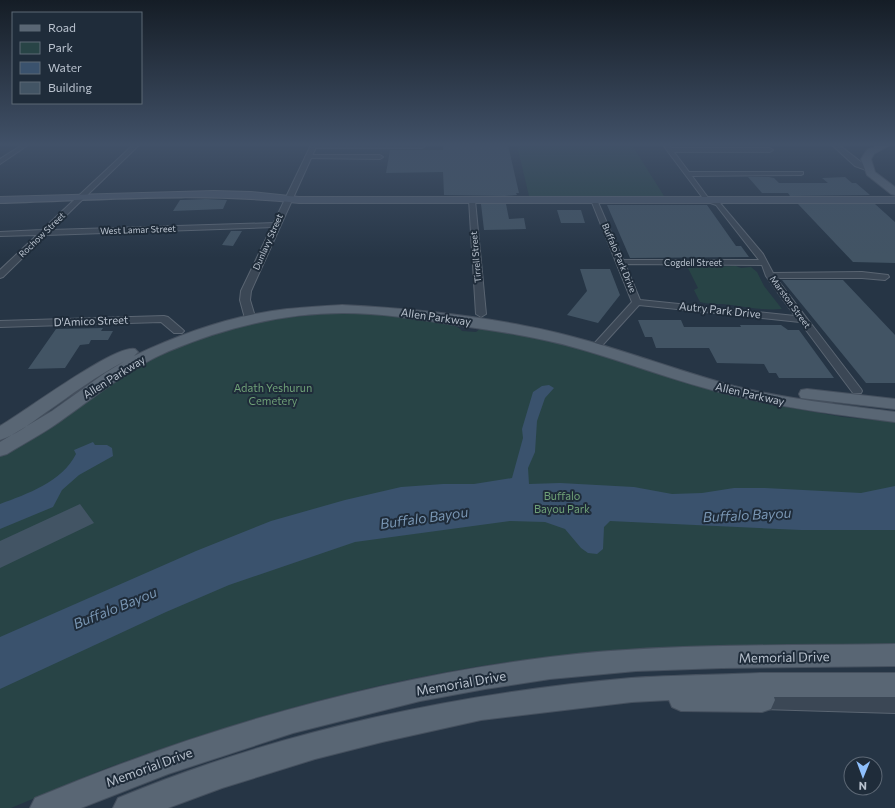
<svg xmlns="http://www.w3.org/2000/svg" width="895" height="808" viewBox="0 0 895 808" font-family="Commissioner,sans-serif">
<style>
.green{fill:#284446}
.water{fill:#3a526d}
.building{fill:#425464}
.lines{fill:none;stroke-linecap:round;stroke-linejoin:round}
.minor-casing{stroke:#5a6572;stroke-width:2}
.tertiary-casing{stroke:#5a6572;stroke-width:2}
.secondary-casing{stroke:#5a6572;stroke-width:2}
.primary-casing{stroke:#45505e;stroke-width:2}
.minor{fill:#3b4755;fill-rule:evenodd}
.tertiary{fill:#3b4755;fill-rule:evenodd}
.secondary{fill:#495668;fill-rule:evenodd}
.primary{fill:#596674;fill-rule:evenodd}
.labels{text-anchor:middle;stroke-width:4;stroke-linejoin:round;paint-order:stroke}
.far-street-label{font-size:9px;fill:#b9c2ce;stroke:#1f2c3a}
.street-label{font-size:11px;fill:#b9c2ce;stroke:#1f2c3a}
.park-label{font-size:11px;fill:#6fa077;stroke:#1f2c3a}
.near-street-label{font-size:13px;fill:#b9c2ce;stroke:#1f2c3a}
.near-water-label{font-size:14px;font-style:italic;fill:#7895b2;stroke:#1f2c3a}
</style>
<rect width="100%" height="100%" fill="#263545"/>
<path class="green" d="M 517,145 L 632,145 L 664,196 L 529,196 Z
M 736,266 L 741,268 L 751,267 L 757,272 L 764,286 L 782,309 C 761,311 743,306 722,304 C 714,304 707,304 700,302 L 694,290 L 698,288 L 688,268 Z
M 338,313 C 357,313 455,317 462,331 L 476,332 L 481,328 L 523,334 L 580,348 L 697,386 L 763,403 L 843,417 L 895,422 L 895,648 C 780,648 664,644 549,657 C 403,673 259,713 121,763 C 84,776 48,793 11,808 L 0,808 L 0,456 C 34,437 65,416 97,394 C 111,384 125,373 140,364 C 199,330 270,317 338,313 Z"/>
<path class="water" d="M 549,385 L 554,388 L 545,398 L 537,421 L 535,452 L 528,468 L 529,484 L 560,483 L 634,487 L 672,494 L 702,493 L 734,488 L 765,488 L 861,493 L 895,486 L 895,530 L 801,530 L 610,521 L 604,527 L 603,549 L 597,554 L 588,553 L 581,548 L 565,529 L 545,522 L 510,521 L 355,542 L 229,585 L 166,612 L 0,689 L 0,637 L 196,551 L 271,521 L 345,500 L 401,487 L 443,484 L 474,484 L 512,478 L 523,438 L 522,429 L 533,392 L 542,386 Z
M 93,442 L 95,445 L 107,445 L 112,448 L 113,456 L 79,475 L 62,490 L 53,507 L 0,529 L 0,504 C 27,494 62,482 76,454 L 74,450 Z"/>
<path class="building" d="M 443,145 L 508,145 L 519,193 L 516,193 L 517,195 L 505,196 L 444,195 L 443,172 L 386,173 L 390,150 L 443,150 Z
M 748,177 L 769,177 L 774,178 L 779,183 L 828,183 L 822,178 L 845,177 L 852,183 L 856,183 L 870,195 L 790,196 L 788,193 L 762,193 Z
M 180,200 L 206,199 L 227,200 L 223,209 L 173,211 Z
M 481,204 L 506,204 L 509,219 L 524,218 L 526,229 L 484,230 Z
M 798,204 L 875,204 L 895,222 L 895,263 L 853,262 Z
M 607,205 L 707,205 L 736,246 L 741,246 L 749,257 L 630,258 Z
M 557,210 L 581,210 L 585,223 L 561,223 Z
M 231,231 L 242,231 L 233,246 L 222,245 Z
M 580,269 L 610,269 L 620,295 L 598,323 L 567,315 L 587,291 Z
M 782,280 L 843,280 L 895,335 L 895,383 L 866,383 Z
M 638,320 L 681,320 L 684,327 L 741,327 L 740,325 L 781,325 L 788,330 L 799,330 L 834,378 L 779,378 L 776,373 L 769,373 L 764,364 L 717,363 L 709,348 L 656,348 L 652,337 L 645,337 Z
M 103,328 L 101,331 L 113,331 L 108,340 L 91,340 L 89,344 L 80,345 L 65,368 L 28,369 L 56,329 Z
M 80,504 L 94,523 L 0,568 L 0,541 Z"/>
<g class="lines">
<g class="minor-casing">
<path id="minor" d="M 22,145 L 28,145 L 0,164 L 0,159 Z
M 133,145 L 139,145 L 51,230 L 275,223 L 279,225 L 275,227 L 46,235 L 3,277 L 0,278 L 0,270 L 37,235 L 0,236 L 0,232 L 42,230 Z
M 311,145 L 424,145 L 425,146 L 422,148 L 313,148 L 310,146 Z
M 663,145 L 669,145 L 671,148 L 770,148 L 773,150 L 770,152 L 674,152 L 689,172 L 803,172 L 803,174 L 801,175 L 692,176 L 709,199 L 720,203 L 763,254 L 773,273 L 862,272 L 888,275 L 889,277 L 885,280 L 862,278 L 776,278 L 861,389 L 862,391 L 861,393 L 853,393 L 800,322 L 639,305 L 598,350 L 592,350 L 590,348 L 592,346 L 632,302 L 591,200 L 592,199 L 597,200 L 623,260 L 759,260 L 716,205 L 705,201 ZM 625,264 L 762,265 L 766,276 L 795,316 L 640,300 Z
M 308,155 L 380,155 L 383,157 L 380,159 L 306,158 L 305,157 Z
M 472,198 L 475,200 L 486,314 L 481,317 L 476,314 L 469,200 Z"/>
</g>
<g class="tertiary-casing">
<path id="tertiary" d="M 311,145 L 317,145 L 251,291 L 250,300 L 256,320 L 250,323 L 246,322 L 240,300 L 241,291 Z
M 832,145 L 839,145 L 861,162 L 873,169 L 869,171 L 855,166 Z
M 164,316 L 168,317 L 182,329 L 184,331 L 182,333 L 174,333 L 161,322 L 0,327 L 0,321 Z
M 762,691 L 895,695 L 895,713 L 762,709 L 755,707 L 752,700 L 755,693 Z"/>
</g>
<g class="secondary-casing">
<path id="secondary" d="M 214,191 L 251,192 L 299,197 L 895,197 L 895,203 L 299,203 C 200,192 100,200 0,203 L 0,197 Z"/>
</g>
<g class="primary-casing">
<path id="primary" d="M 878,145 L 890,145 L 874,154 L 871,159 L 875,172 L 895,187 L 895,195 L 891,194 L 867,175 L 861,159 L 867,150 Z
M 342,305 C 402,308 466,314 525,326 C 596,339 664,367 734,386 C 787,399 841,405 895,412 L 895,422 C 839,415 783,408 728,394 C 678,382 629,363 580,349 C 539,337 497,331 455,325 C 418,319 380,313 343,313 C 283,313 224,328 169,351 C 131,367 100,393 66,417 C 48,431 26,442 7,454 L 0,456 L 0,442 L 52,411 L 105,373 L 125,361 C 96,376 71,395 45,413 C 31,423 16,435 0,440 L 0,426 C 23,413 115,344 135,349 L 138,352 L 134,356 C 182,333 234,315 287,309 C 305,307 324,306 342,305 Z
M 807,389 L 895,399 L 895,409 L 801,398 L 799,394 L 801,390 Z
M 895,644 L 895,666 L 722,668 L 636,671 L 550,679 L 485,689 L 420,701 L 293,733 L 168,774 L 81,808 L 30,808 L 35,798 C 200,729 372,679 550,657 C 664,643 780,646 895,644 Z
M 760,673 L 895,673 L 895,697 L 774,697 L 775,700 L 771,709 L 762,712 L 681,711 L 672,707 L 669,700 L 632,702 L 481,720 L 382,742 L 315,759 L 222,788 L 168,808 L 113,808 L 118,798 C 279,731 458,693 631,678 C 674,675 717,675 760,673 Z"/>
</g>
<use href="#minor" class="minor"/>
<use href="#tertiary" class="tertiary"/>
<use href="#secondary" class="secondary"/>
<use href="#primary" class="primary"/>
</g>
<linearGradient id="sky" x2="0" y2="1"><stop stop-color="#151d26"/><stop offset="0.56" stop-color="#415168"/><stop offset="1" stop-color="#415168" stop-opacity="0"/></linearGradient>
<rect width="895" height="258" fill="url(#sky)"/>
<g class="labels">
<g class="far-street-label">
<text transform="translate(138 230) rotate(-2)" y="3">West Lamar Street</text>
<text transform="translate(42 235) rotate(-44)" y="3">Rochow Street</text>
<text transform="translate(268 242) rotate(-66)" y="3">Dunlavy Street</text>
<text transform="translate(476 257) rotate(-95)" y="3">Tirrell Street</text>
<text transform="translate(619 258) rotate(67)" y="3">Buffalo Park Drive</text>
<text x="693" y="266">Cogdell Street</text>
<text transform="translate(790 302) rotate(54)" y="3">Marston Street</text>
</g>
<g class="street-label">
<text transform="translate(720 310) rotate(6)" y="4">Autry Park Drive</text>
<text transform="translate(436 317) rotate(8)" y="4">Allen Parkway</text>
<text transform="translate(91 321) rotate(-2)" y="4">D'Amico Street</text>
<text transform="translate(114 377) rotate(-32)" y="4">Allen Parkway</text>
<text transform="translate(750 394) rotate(13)" y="4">Allen Parkway</text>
</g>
<g class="park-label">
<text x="273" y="392">Adath Yeshurun<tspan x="273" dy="13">Cemetery</tspan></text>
<text x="562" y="500">Buffalo<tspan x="562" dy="13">Bayou Park</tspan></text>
</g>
<g class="near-street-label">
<text transform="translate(784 657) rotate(-1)" y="5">Memorial Drive</text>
<text transform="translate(461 683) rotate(-10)" y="5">Memorial Drive</text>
<text transform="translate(149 767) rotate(-20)" y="5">Memorial Drive</text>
</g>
<g class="near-water-label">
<text transform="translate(747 515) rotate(-3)" y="5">Buffalo Bayou</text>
<text transform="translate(424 518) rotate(-8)" y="5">Buffalo Bayou</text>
<text transform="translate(115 608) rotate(-22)" y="5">Buffalo Bayou</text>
</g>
</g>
<rect x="12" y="12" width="130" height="92" fill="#1f2c3a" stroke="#5d6875"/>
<rect x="20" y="25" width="20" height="6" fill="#596674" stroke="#5d6875"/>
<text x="48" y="32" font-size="12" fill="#b9c2ce">Road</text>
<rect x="20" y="42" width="20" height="12" fill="#284446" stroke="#5d6875"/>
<text x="48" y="52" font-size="12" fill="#b9c2ce">Park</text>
<rect x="20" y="62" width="20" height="12" fill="#3a526d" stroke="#5d6875"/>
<text x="48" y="72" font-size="12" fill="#b9c2ce">Water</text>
<rect x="20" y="82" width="20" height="12" fill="#425464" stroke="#5d6875"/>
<text x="48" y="92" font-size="12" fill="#b9c2ce">Building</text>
<g transform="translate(863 776) rotate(181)"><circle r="19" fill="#1f2c3a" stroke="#5d6875"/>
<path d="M0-3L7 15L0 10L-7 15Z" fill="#8fc0fd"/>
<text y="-6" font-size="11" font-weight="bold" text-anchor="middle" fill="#b9c2ce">N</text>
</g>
</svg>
